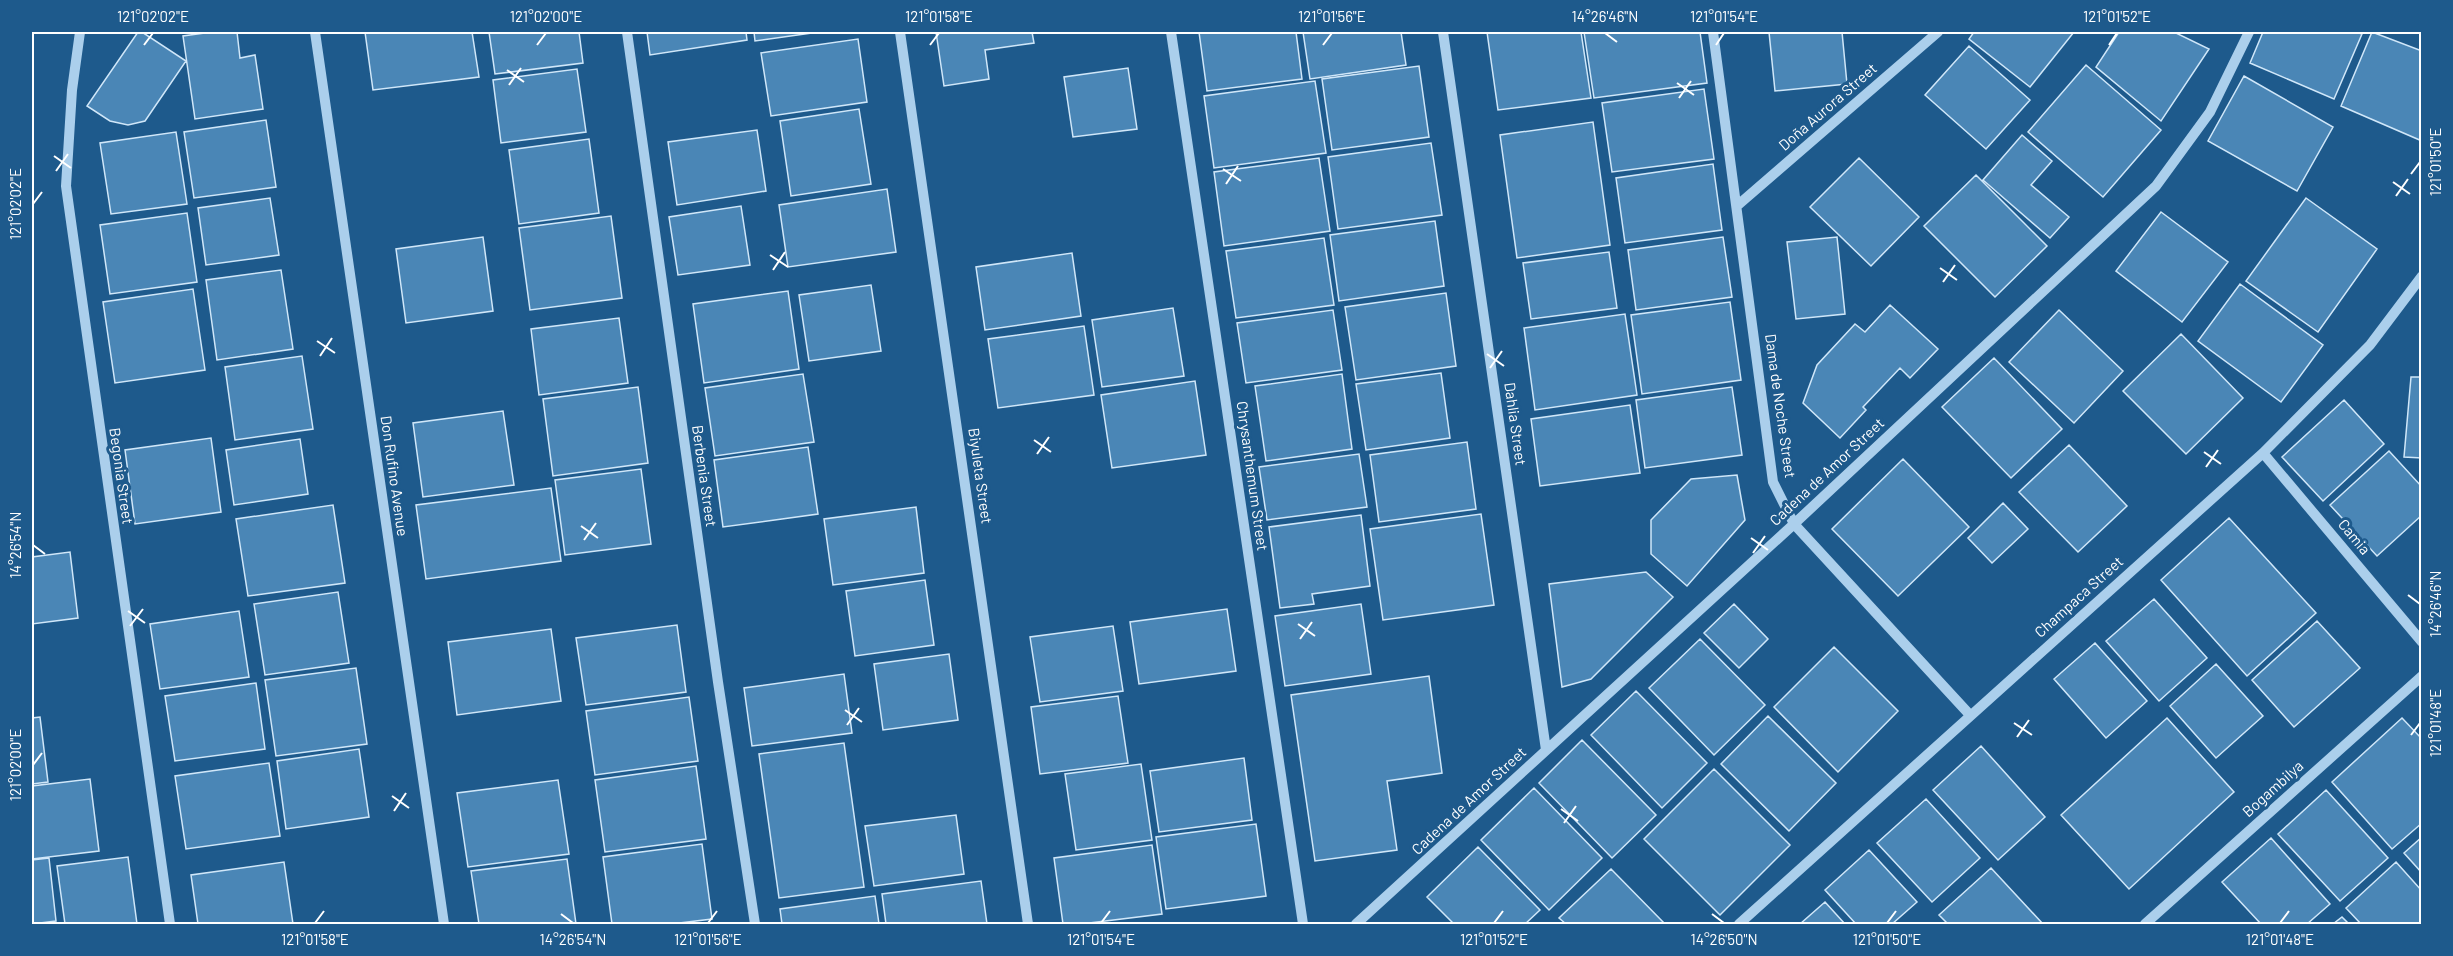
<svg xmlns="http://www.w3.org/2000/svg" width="2453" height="956" viewBox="0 0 2453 956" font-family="Barlow,sans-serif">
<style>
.building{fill:#4a86b6;stroke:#d0e7f9;stroke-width:1.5}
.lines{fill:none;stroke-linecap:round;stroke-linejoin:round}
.minor{stroke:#abcfec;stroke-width:10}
.ticks{fill:none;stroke:#fff;stroke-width:2}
.labels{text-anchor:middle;stroke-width:6;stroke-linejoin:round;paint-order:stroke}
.street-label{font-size:15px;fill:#fff;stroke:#1e5a8c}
.neatline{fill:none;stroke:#fff;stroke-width:2}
.ticks-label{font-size:15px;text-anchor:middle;fill:#fff}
</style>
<rect width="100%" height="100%" fill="#1e5a8c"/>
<path class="building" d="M 138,32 L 142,32 L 186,61 L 145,121 L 128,125 L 110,121 L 87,106 Z
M 212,32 L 237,32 L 240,58 L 255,55 L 263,109 L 195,119 L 183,36 Z
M 365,32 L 472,32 L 479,77 L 373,90 Z
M 489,32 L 579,32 L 583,63 L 495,74 Z
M 647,32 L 746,32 L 747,40 L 650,55 Z
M 754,32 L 819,32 L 755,41 Z
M 936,32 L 1032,32 L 1034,43 L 985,50 L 989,79 L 944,86 Z
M 1199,32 L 1296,32 L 1302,79 L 1207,91 Z
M 1303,32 L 1401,32 L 1406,65 L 1310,79 Z
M 1487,32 L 1581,32 L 1591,98 L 1498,110 Z
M 1584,32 L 1700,32 L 1707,83 L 1594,98 Z
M 1769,32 L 1842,32 L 1847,84 L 1775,91 Z
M 1974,32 L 2074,32 L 2030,87 L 1969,39 Z
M 2119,32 L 2174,32 L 2209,49 L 2161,121 L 2096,67 Z
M 2263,32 L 2356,32 L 2362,34 L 2334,99 L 2250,63 Z
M 2372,32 L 2422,51 L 2422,141 L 2341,106 Z
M 858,39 L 867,102 L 771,116 L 761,53 Z
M 1969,46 L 2030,100 L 1986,149 L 1925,95 Z
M 2086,65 L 2161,130 L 2103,197 L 2028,132 Z
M 1419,66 L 1429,137 L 1332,150 L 1322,79 Z
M 1128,68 L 1137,129 L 1073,137 L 1064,77 Z
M 577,69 L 586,132 L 501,143 L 493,80 Z
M 2244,76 L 2333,127 L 2297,191 L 2208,141 Z
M 1315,81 L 1326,153 L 1214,168 L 1204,96 Z
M 1704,89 L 1714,159 L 1612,172 L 1602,103 Z
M 859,109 L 871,184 L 791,196 L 780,121 Z
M 266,120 L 276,187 L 194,198 L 184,132 Z
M 1593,122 L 1610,245 L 1517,258 L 1500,135 Z
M 757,130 L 766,191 L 677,205 L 668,142 Z
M 176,132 L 187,204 L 111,214 L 100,143 Z
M 2022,135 L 2052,161 L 2031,185 L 2069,217 L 2050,238 L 1983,180 Z
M 589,139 L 599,213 L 519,224 L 509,150 Z
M 1431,143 L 1442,215 L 1338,229 L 1328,157 Z
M 1319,158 L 1330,231 L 1224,246 L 1214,172 Z
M 1859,158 L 1919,217 L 1871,266 L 1810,207 Z
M 1713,164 L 1722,230 L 1625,243 L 1616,178 Z
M 1976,175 L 2047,246 L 1995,297 L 1924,226 Z
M 887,189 L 896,252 L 788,267 L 779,205 Z
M 270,198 L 279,255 L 206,265 L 198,208 Z
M 2306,198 L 2377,249 L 2318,332 L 2246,281 Z
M 741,206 L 750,265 L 678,275 L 669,217 Z
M 2161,212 L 2228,262 L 2182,322 L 2116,271 Z
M 187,213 L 197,282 L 110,294 L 100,225 Z
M 611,216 L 622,298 L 530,310 L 519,228 Z
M 1435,221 L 1444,286 L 1339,301 L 1330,235 Z
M 483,237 L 493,311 L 406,323 L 396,249 Z
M 1723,237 L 1732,297 L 1636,310 L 1628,250 Z
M 1837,237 L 1845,314 L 1796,319 L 1787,242 Z
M 1324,238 L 1334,305 L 1236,318 L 1226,251 Z
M 1609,252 L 1617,308 L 1531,319 L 1523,263 Z
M 1072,253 L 1081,316 L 985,330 L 976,267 Z
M 281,270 L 293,349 L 217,360 L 206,280 Z
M 2240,284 L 2323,345 L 2281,402 L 2198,341 Z
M 871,285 L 881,351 L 809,361 L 799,295 Z
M 193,289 L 205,370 L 115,383 L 103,302 Z
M 788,291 L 799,369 L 704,383 L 693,304 Z
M 1446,293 L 1456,366 L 1356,380 L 1345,307 Z
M 1730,302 L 1741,380 L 1642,394 L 1631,315 Z
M 1890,305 L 1938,349 L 1910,378 L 1900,368 L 1863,407 L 1866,410 L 1840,438 L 1803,403 L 1817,365 L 1855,324 L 1865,332 Z
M 1173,308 L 1184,376 L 1102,387 L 1092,320 Z
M 1333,310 L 1342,370 L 1246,383 L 1237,323 Z
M 2059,310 L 2123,371 L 2074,423 L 2009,362 Z
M 1625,314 L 1637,395 L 1535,410 L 1524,328 Z
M 619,318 L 628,383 L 539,395 L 531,329 Z
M 1084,326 L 1094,395 L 998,408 L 988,339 Z
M 2181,334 L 2243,398 L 2186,454 L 2123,391 Z
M 302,356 L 313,429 L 235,440 L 225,367 Z
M 1994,358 L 2062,429 L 2011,478 L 1942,407 Z
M 1441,373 L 1450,438 L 1366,450 L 1356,384 Z
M 803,374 L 814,442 L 715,456 L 705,388 Z
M 1342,374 L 1352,449 L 1266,461 L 1255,386 Z
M 2411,377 L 2422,377 L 2422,458 L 2404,457 Z
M 1195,381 L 1206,455 L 1112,468 L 1101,395 Z
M 638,387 L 648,463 L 553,476 L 543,399 Z
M 1732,387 L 1742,455 L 1645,468 L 1636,400 Z
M 2344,400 L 2384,444 L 2323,501 L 2282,457 Z
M 1630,405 L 1640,473 L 1540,486 L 1531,419 Z
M 503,411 L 514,485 L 423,497 L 413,423 Z
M 211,438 L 221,512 L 135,524 L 125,450 Z
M 300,439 L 308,494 L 234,505 L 226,450 Z
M 1467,442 L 1476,509 L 1379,522 L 1370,455 Z
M 2069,445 L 2127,506 L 2078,552 L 2019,492 Z
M 808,447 L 818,514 L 723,527 L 714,460 Z
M 2389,451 L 2422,487 L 2422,515 L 2377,556 L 2330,505 Z
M 1359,454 L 1367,507 L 1267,520 L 1259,467 Z
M 1903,459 L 1969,527 L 1898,596 L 1832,529 Z
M 641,469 L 651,544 L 565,555 L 555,480 Z
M 1737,475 L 1745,520 L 1687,586 L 1651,554 L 1651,520 L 1691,479 Z
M 551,488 L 561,561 L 426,579 L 416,505 Z
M 2003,503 L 2028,529 L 1992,563 L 1968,538 Z
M 333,505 L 345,583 L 248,596 L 236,519 Z
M 916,507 L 924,573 L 833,585 L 824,519 Z
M 1481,514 L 1494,605 L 1383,620 L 1370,529 Z
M 1361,515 L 1370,586 L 1312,594 L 1314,604 L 1280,608 L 1269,527 Z
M 2229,518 L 2316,613 L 2247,676 L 2161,580 Z
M 70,552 L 78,618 L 32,624 L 32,557 Z
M 1646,572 L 1673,597 L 1591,679 L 1562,687 L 1549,584 Z
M 925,580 L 934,645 L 855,656 L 846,591 Z
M 338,592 L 349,663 L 265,675 L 254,604 Z
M 2154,599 L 2207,658 L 2159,701 L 2106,641 Z
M 1361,604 L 1371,674 L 1285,686 L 1275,616 Z
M 1734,604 L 1768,639 L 1739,668 L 1704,633 Z
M 1227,609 L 1236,671 L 1139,684 L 1130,622 Z
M 239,611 L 249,677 L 160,689 L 150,624 Z
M 2317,621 L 2360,668 L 2294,727 L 2252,680 Z
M 677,625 L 686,692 L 586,705 L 576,638 Z
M 1113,626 L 1123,691 L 1040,702 L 1030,637 Z
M 551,629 L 561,701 L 457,715 L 448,642 Z
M 1700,639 L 1765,705 L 1714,755 L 1649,688 Z
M 2095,643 L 2147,701 L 2106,738 L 2054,679 Z
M 1834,647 L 1898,711 L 1838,772 L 1774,707 Z
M 949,654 L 958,720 L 883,730 L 874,664 Z
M 2216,664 L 2263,716 L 2216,758 L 2170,706 Z
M 356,668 L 367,744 L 276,756 L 265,680 Z
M 844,674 L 852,733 L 752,746 L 744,688 Z
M 1429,676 L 1442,773 L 1387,781 L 1397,850 L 1315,861 L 1291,695 Z
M 256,683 L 265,749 L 175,761 L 165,696 Z
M 1636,691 L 1707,763 L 1662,808 L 1591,735 Z
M 1118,696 L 1128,763 L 1040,774 L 1031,707 Z
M 689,697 L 698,761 L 595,775 L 586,711 Z
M 1768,716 L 1836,783 L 1789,831 L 1721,764 Z
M 40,717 L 48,782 L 32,784 L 32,718 Z
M 2167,718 L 2234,792 L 2129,889 L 2061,815 Z
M 2402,718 L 2422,739 L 2422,823 L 2392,849 L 2332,782 Z
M 1582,740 L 1656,815 L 1612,858 L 1539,783 Z
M 844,743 L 864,887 L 779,898 L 759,754 Z
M 1981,746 L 2045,817 L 1998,860 L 1933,790 Z
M 359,749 L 369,817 L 286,829 L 277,761 Z
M 1244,758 L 1252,820 L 1159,832 L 1150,771 Z
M 269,763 L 280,836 L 186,849 L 175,776 Z
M 1141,764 L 1152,840 L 1076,850 L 1065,774 Z
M 696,766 L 706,839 L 605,852 L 595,780 Z
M 1714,769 L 1790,845 L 1720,915 L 1644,839 Z
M 90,779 L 99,851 L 32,859 L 32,786 Z
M 558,780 L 569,854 L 468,867 L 457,793 Z
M 1534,788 L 1602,858 L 1549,910 L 1481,840 Z
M 2326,790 L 2388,858 L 2340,901 L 2278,834 Z
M 1926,799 L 1980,858 L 1932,902 L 1877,843 Z
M 956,815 L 964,874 L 874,886 L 865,826 Z
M 1256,824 L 1266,896 L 1166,909 L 1156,837 Z
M 2422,837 L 2422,873 L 2404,853 Z
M 2271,838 L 2330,904 L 2307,924 L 2261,924 L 2222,882 Z
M 702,844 L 712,919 L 671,924 L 612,924 L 603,857 Z
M 1152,845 L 1162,914 L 1081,924 L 1063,924 L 1054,858 Z
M 1478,847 L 1540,910 L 1525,924 L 1454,924 L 1427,897 Z
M 1869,850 L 1917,902 L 1892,924 L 1856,924 L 1825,890 Z
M 128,857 L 137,924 L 65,924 L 57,866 Z
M 49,858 L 56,921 L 32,924 L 32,860 Z
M 567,859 L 576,924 L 479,924 L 471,871 Z
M 284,862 L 293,924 L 198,924 L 191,875 Z
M 2396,862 L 2422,891 L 2422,924 L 2361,924 L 2346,908 Z
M 1991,868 L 2043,924 L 1948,924 L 1939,915 Z
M 1611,869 L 1665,924 L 1566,924 L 1559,918 Z
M 981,881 L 987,924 L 886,924 L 882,894 Z
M 875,896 L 879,924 L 782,924 L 780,909 Z
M 1825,902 L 1845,924 L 1800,924 Z
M 2342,917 L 2349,924 L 2333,924 Z"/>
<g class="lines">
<path class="minor" d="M 80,32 L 72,90 L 66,186 L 170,924
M 315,32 L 444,924
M 627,32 L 718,682 L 755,924
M 900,32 L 1028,924
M 1171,32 L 1303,924
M 1443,32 L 1546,750
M 1713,32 L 1773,482 L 1794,524 L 1970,715
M 1738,205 L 1938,32
M 2263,453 L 2422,642
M 1356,924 L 1794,524 L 2156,186 L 2210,112 L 2249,32
M 1739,924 L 2263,453 L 2370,345 L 2422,276
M 2145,924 L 2422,676"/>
</g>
<path class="ticks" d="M 1605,33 L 1617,42M 144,45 L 153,33M 537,45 L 546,33M 930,45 L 939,33M 1323,45 L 1332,33M 1716,45 L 1724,33M 2109,45 L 2117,33M 507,70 L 524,82M 1677,83 L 1694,95M 509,85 L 521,68M 1679,98 L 1691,81M 54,156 L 71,168M 1223,169 L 1241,181M 56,171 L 68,154M 2411,174 L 2420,162M 2393,182 L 2410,194M 1226,184 L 1238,166M 2396,196 L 2408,179M 33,204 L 42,192M 770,255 L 788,267M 1940,268 L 1957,280M 773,270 L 785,252M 1943,282 L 1955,265M 317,341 L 335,353M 1487,354 L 1504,366M 320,356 L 332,338M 1490,368 L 1502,351M 1034,440 L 1051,452M 2204,452 L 2221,464M 1037,454 L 1049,437M 2206,467 L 2218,450M 581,526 L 598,538M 1751,538 L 1768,550M 584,540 L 596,523M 33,545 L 45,554M 1753,553 L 1765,536M 2408,595 L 2420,604M 128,611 L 145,623M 1298,624 L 1315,636M 130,626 L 143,609M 1300,639 L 1312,622M 845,710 L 862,722M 2014,723 L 2032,735M 847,725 L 859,708M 2411,735 L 2420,723M 2017,737 L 2029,720M 33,765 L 42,753M 392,796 L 409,808M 1561,809 L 1578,821M 394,811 L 406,793M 1564,823 L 1576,806M 561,914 L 573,923M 1712,914 L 1724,923M 315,923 L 324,911M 708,923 L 717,911M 1101,923 L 1110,911M 1494,923 L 1503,911M 1887,923 L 1896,911M 2280,923 L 2289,911"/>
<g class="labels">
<g class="street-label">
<text transform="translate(1828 107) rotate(-41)" y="5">Doña Aurora Street</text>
<text transform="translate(1780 406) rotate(82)" y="5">Dama de Noche Street</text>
<text transform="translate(1515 424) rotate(82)" y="5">Dahlia Street</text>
<text transform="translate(1827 472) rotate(-43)" y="5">Cadena de Amor Street</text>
<text transform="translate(121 476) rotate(82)" y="5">Begonia Street</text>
<text transform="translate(394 476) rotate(82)" y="5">Don Rufino Avenue</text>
<text transform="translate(704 476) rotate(82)" y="5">Berbenia Street</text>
<text transform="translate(980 476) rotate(82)" y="5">Biyuleta Street</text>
<text transform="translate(1252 476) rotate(82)" y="5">Chrysanthemum Street</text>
<text transform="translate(2354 537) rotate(50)" y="5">Camia</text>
<text transform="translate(2079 597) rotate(-42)" y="5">Champaca Street</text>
<text transform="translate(2273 789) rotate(-42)" y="5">Bogambilya</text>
<text transform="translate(1469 801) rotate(-43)" y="5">Cadena de Amor Street</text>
</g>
</g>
<rect width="2453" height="956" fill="none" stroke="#1e5a8c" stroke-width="66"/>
<rect x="33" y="33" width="2387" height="890" class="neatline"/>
<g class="ticks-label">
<text x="153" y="22">121°02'02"E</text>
<text x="546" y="22">121°02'00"E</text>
<text x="939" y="22">121°01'58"E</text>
<text x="1332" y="22">121°01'56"E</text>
<text x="1605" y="22">14°26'46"N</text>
<text x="1724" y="22">121°01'54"E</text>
<text x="2117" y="22">121°01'52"E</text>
<text transform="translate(2436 162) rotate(-90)" y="5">121°01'50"E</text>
<text transform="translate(16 204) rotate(-90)" y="5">121°02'02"E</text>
<text transform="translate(16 545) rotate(-90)" y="5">14°26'54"N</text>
<text transform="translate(2436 604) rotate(-90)" y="5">14°26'46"N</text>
<text transform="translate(2436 723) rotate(-90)" y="5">121°01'48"E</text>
<text transform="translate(16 765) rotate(-90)" y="5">121°02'00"E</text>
<text x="315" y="945">121°01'58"E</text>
<text x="573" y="945">14°26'54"N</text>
<text x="708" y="945">121°01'56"E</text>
<text x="1101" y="945">121°01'54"E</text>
<text x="1494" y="945">121°01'52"E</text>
<text x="1724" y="945">14°26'50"N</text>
<text x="1887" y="945">121°01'50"E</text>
<text x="2280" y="945">121°01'48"E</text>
</g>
</svg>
